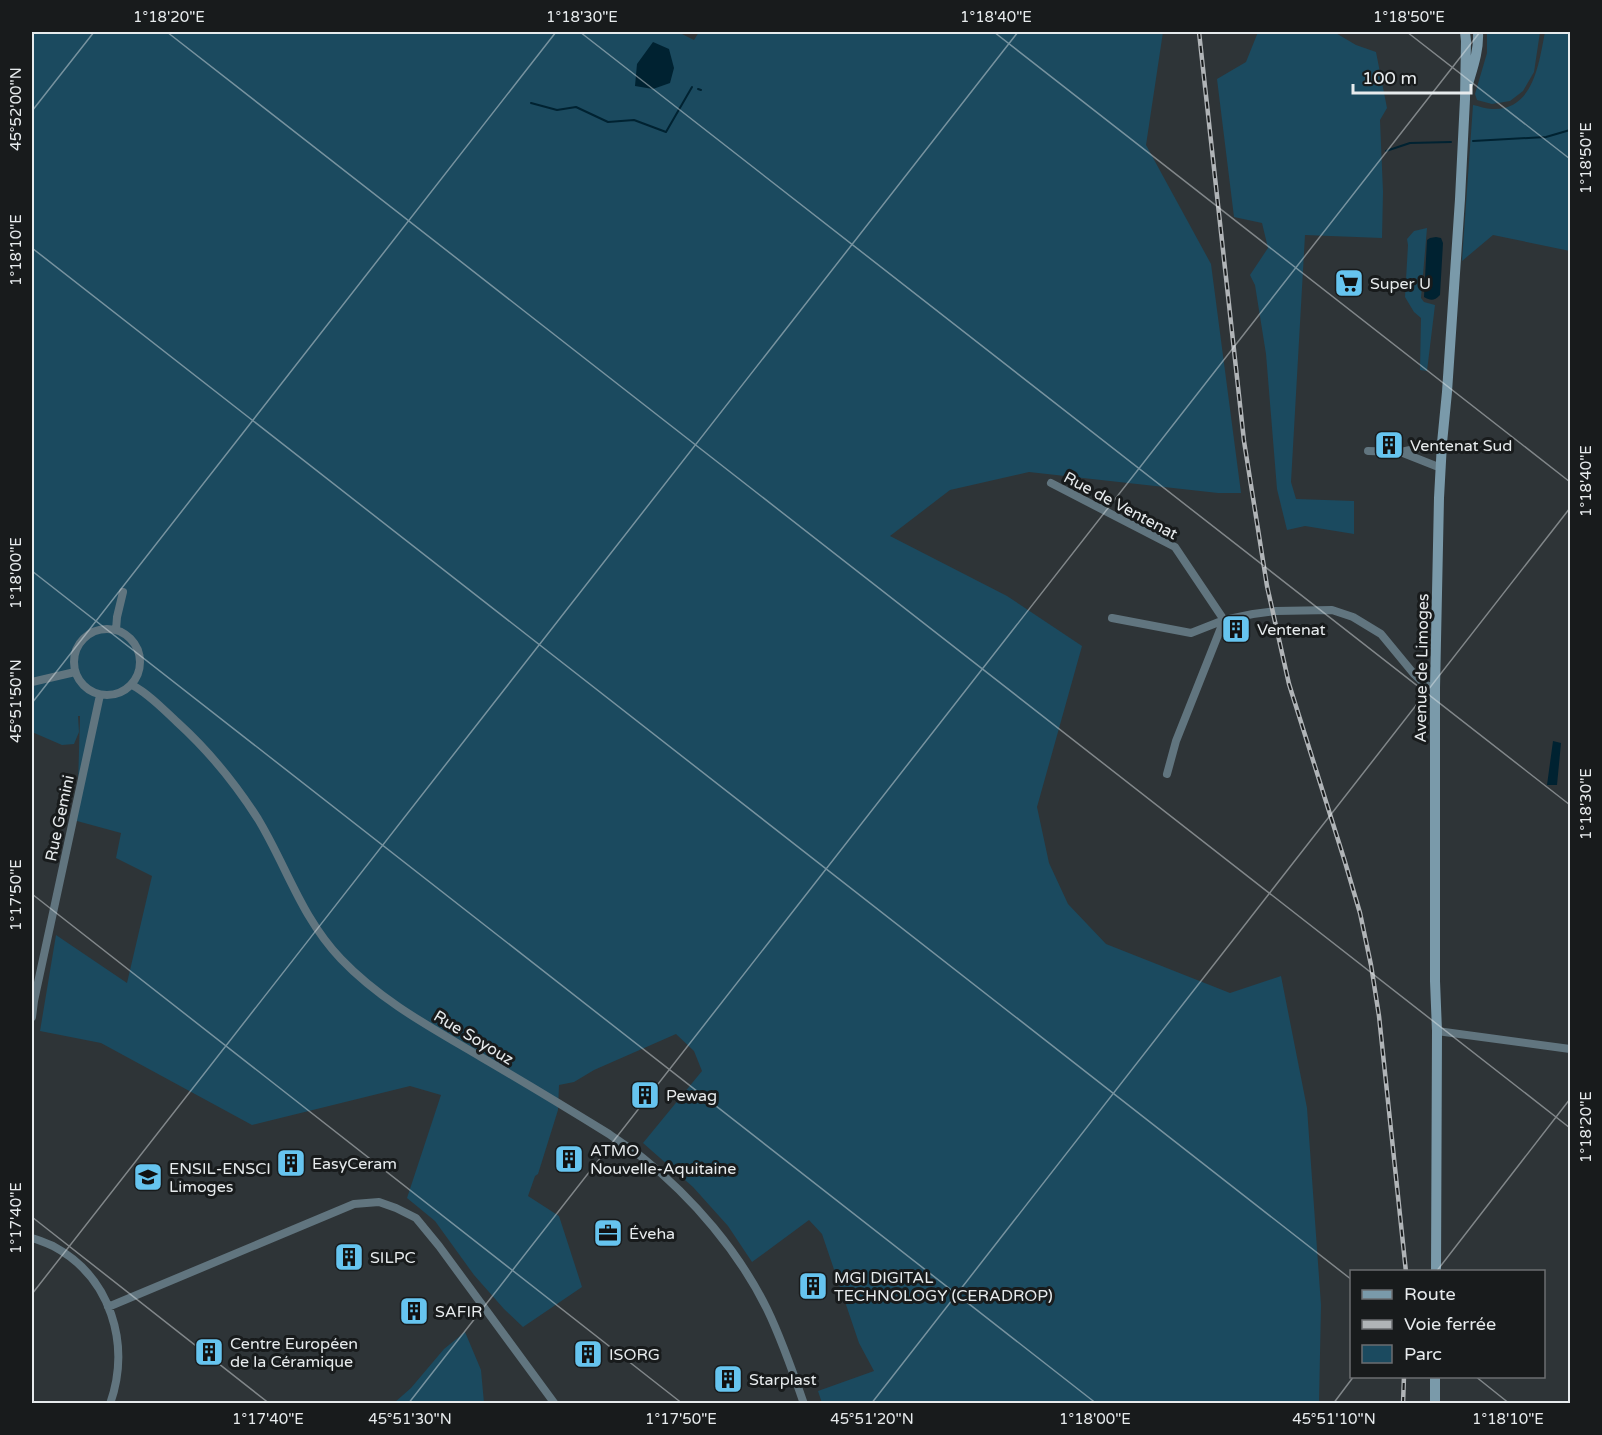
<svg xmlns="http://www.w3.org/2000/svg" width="1602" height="1435" viewBox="0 0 1602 1435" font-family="'Varela Round',sans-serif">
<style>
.green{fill:#1b4a5f}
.water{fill:#002231}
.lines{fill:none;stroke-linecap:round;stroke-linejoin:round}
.stream{stroke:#002231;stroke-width:2}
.street{stroke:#61757f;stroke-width:8}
.secondary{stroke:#7a9aaa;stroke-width:10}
.rail-casing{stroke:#b0b4b7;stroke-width:4.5}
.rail{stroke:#181b1c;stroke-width:2;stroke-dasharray:7;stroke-linecap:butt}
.ticks{fill:none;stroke:#e7ebed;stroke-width:1.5;stroke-opacity:0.45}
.labels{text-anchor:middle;stroke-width:6;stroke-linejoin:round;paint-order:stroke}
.poi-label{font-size:16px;fill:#e7ebed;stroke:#181b1c;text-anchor:start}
.street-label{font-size:16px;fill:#e7ebed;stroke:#181b1c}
.neatline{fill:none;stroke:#e7ebed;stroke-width:2}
.ticks-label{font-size:15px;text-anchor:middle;fill:#e7ebed}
</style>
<rect width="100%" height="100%" fill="#2e3437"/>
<path class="green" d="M 32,32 L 681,32 L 682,34 L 694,40 L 699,32 L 1163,32 L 1146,145 L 1211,264 L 1241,493 L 1218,493 L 1029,472 L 950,490 L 890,536 L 1007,596 L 1082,646 L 1037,807 L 1049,863 L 1068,904 L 1106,944 L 1230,993 L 1281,976 L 1307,1108 L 1321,1305 L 1319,1403 L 822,1403 L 818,1391 L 874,1371 L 859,1343 L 822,1234 L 809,1220 L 752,1262 L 728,1226 L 693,1187 L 643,1143 L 702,1071 L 694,1051 L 676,1034 L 594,1070 L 574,1082 L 559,1085 L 558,1110 L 538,1174 L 535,1176 L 528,1196 L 559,1216 L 582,1287 L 523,1327 L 504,1309 L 474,1275 L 435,1221 L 407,1198 L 441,1095 L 410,1086 L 252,1125 L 101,1043 L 40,1031 L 56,935 L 127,983 L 152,876 L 116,858 L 121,833 L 77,821 L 80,716 L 78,716 L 79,732 L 74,744 L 62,745 L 32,732 Z
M 1258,32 L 1334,32 L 1356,45 L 1376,52 L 1387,108 L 1380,120 L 1383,192 L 1382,238 L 1305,235 L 1291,482 L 1296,499 L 1354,501 L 1354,534 L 1305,526 L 1287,530 L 1277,489 L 1266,354 L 1255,285 L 1250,275 L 1268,248 L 1262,223 L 1234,217 L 1217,79 L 1246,62 Z
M 1487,32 L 1540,32 L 1534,72 L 1523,91 L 1510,101 L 1492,104 L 1477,100 L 1475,94 L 1487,53 Z
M 1545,32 L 1570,32 L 1570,251 L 1493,235 L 1462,261 L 1473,105 C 1479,106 1486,109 1492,109 C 1534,111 1539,62 1545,32 Z
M 1427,228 L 1421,298 L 1424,302 L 1435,305 L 1427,371 L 1420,370 L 1421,318 L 1414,312 L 1405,297 L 1408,245 L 1407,239 L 1414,231 Z
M 465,1332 L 481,1370 L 484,1403 L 394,1403 L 411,1388 L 444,1349 Z"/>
<path class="water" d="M 653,42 L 669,49 L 674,68 L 670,83 L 653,89 L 635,86 L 637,64 Z
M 1436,237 L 1441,238 L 1443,243 L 1440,295 C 1434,301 1431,301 1424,297 L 1427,240 L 1430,238 Z
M 1553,741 L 1561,743 L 1557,785 L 1547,785 Z"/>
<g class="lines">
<path class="stream" d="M 698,89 L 701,90
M 531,103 L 557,110 L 576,107 L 608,122 L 634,120 L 666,132 L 692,87
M 1473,141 L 1546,137 L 1570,130
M 1386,151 L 1410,143 L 1451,142"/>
<path class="street" d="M 1368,451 L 1401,452 L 1442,443
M 1403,453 L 1441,468
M 1051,483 L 1175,547 L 1224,620 L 1253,614 L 1276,611 L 1332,610 L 1353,617 L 1381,634 L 1414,674 L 1426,685 L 1435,688
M 1112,618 L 1191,633 L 1224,620
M74 662a33 33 0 1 1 66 0a33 33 0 1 1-66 0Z
M 116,630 L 117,617 L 123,592
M 32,682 L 75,672
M 132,685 C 149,694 163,709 177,722 C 209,751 235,783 258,819 C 287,867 301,917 341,959 C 381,1001 432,1028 481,1057 C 524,1082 567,1108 609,1134 C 620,1142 632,1149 643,1158 C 693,1198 739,1252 767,1309 C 782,1340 793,1372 804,1404
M 1167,774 L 1176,741 L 1224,620
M 32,1017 L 34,1001 L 100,695
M 1437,1031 L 1570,1049
M 32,1238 C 39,1240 46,1243 53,1246 C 111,1277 131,1344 110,1404
M 108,1307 L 354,1204 L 379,1202 L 396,1208 L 416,1218 L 439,1246 L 555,1404"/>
<path class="secondary" d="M 1468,84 C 1473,67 1479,50 1478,32
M 1436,1272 L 1437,1031 L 1435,981 L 1435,688 L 1439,498 L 1442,443 L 1447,392 L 1460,199 L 1465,99 L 1466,41 L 1465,32
M 1435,1404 L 1435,1376"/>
<g class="rail-casing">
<path id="rail" d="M 1199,32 L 1244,441 L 1267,586 L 1289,684 L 1345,862 L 1360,913 L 1371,965 L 1379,1016 L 1406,1272
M 1403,1404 L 1404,1376"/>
</g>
<use href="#rail" class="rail"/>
</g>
<path class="ticks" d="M 167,32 L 1570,1128M 580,32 L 1570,805M 994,32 L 1570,482M 1407,32 L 1570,159M 32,111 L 94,32M 32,248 L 1352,1280M 32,571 L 1097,1404M 32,703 L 556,32M 32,894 L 683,1404M 32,1217 L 270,1404M 1436,1272 L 1570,1099M 32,1294 L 1018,32M 1475,1376 L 1510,1404M 408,1404 L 1480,32M 871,1404 L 1570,508M 1333,1404 L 1354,1376"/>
<defs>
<g id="supermarket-square" transform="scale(1.5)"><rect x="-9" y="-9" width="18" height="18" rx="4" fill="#66c4ef" stroke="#181b1c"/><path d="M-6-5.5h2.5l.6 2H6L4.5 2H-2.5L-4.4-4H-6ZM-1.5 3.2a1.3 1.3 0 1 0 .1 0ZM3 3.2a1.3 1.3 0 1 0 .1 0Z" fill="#111"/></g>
<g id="building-square" transform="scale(1.5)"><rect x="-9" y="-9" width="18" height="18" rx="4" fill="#66c4ef" stroke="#181b1c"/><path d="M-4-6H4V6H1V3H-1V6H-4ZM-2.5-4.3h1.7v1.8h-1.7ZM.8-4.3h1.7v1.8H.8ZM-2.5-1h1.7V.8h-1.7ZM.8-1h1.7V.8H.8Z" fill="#111"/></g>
<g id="university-square" transform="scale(1.5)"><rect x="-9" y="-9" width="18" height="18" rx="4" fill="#66c4ef" stroke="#181b1c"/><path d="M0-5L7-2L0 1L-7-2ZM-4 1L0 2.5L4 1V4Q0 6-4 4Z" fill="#111"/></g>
<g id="office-square" transform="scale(1.5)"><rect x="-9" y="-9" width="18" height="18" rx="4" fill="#66c4ef" stroke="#181b1c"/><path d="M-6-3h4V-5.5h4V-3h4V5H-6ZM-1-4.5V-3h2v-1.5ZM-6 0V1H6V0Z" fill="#111"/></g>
</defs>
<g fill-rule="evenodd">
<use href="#supermarket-square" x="1349" y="283"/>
<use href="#building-square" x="1389" y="445"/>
<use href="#building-square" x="1236" y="629"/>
<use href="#building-square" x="645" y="1095"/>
<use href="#building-square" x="569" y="1159"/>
<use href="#building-square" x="291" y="1163"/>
<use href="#university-square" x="148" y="1177"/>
<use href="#office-square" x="608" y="1233"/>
<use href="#building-square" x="349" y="1257"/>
<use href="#building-square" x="813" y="1286"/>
<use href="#building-square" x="414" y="1311"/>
<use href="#building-square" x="209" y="1352"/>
<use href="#building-square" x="588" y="1354"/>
<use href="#building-square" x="728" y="1379"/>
</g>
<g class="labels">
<g class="poi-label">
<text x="1370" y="289">Super U</text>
<text x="1410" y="451">Ventenat Sud</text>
<text x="1257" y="635">Ventenat</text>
<text x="666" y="1101">Pewag</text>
<text x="590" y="1156">ATMO<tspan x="590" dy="18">Nouvelle-Aquitaine</tspan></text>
<text x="312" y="1169">EasyCeram</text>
<text x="169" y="1174">ENSIL-ENSCI<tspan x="169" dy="18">Limoges</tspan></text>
<text x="629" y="1239">Éveha</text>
<text x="370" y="1263">SILPC</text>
<text x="834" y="1283">MGI DIGITAL<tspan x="834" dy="18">TECHNOLOGY (CERADROP)</tspan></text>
<text x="435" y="1317">SAFIR</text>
<text x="230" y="1349">Centre Européen<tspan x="230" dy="18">de la Céramique</tspan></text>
<text x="609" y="1360">ISORG</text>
<text x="749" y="1385">Starplast</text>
</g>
<g class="street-label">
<text transform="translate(1121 505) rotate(28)" y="6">Rue de Ventenat</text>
<text transform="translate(1421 668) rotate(-89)" y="6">Avenue de Limoges</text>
<text transform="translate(59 818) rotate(-78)" y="6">Rue Gemini</text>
<text transform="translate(474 1037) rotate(31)" y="6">Rue Soyouz</text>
</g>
</g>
<rect width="1602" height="1435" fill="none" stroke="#181b1c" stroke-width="66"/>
<rect x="1350" y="1270" width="195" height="108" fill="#181b1c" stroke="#6b6e70" stroke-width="1.5"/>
<rect x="1362" y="1290" width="30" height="9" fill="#7a9aaa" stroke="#6b6e70" stroke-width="1.5"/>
<text x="1404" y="1300" font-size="18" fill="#e7ebed">Route</text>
<rect x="1362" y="1320" width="30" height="9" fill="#b0b4b7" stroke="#6b6e70" stroke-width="1.5"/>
<text x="1404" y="1330" font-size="18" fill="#e7ebed">Voie ferrée</text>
<rect x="1362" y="1345" width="30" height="18" fill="#1b4a5f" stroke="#6b6e70" stroke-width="1.5"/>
<text x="1404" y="1360" font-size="18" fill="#e7ebed">Parc</text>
<path d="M1353 84v9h118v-9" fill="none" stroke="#e7ebed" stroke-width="3"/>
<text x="1362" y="84" font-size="18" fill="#e7ebed" stroke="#181b1c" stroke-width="4.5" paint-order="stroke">100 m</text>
<rect x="33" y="33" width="1536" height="1369" class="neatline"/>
<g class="ticks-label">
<text x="169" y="22">1°18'20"E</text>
<text x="582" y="22">1°18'30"E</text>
<text x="996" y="22">1°18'40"E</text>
<text x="1409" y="22">1°18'50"E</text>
<text transform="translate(16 109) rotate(-90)" y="5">45°52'00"N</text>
<text transform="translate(1586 158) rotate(-90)" y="5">1°18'50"E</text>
<text transform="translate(16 250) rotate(-90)" y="5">1°18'10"E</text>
<text transform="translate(1586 481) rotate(-90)" y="5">1°18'40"E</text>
<text transform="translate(16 573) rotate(-90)" y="5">1°18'00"E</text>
<text transform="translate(16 701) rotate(-90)" y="5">45°51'50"N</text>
<text transform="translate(1586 804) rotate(-90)" y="5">1°18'30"E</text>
<text transform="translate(16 895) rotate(-90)" y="5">1°17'50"E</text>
<text transform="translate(1586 1127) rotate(-90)" y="5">1°18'20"E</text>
<text transform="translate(16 1218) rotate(-90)" y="5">1°17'40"E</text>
<text x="268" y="1424">1°17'40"E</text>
<text x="410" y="1424">45°51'30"N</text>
<text x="681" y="1424">1°17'50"E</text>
<text x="872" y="1424">45°51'20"N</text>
<text x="1095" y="1424">1°18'00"E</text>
<text x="1334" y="1424">45°51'10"N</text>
<text x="1508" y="1424">1°18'10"E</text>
</g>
</svg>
